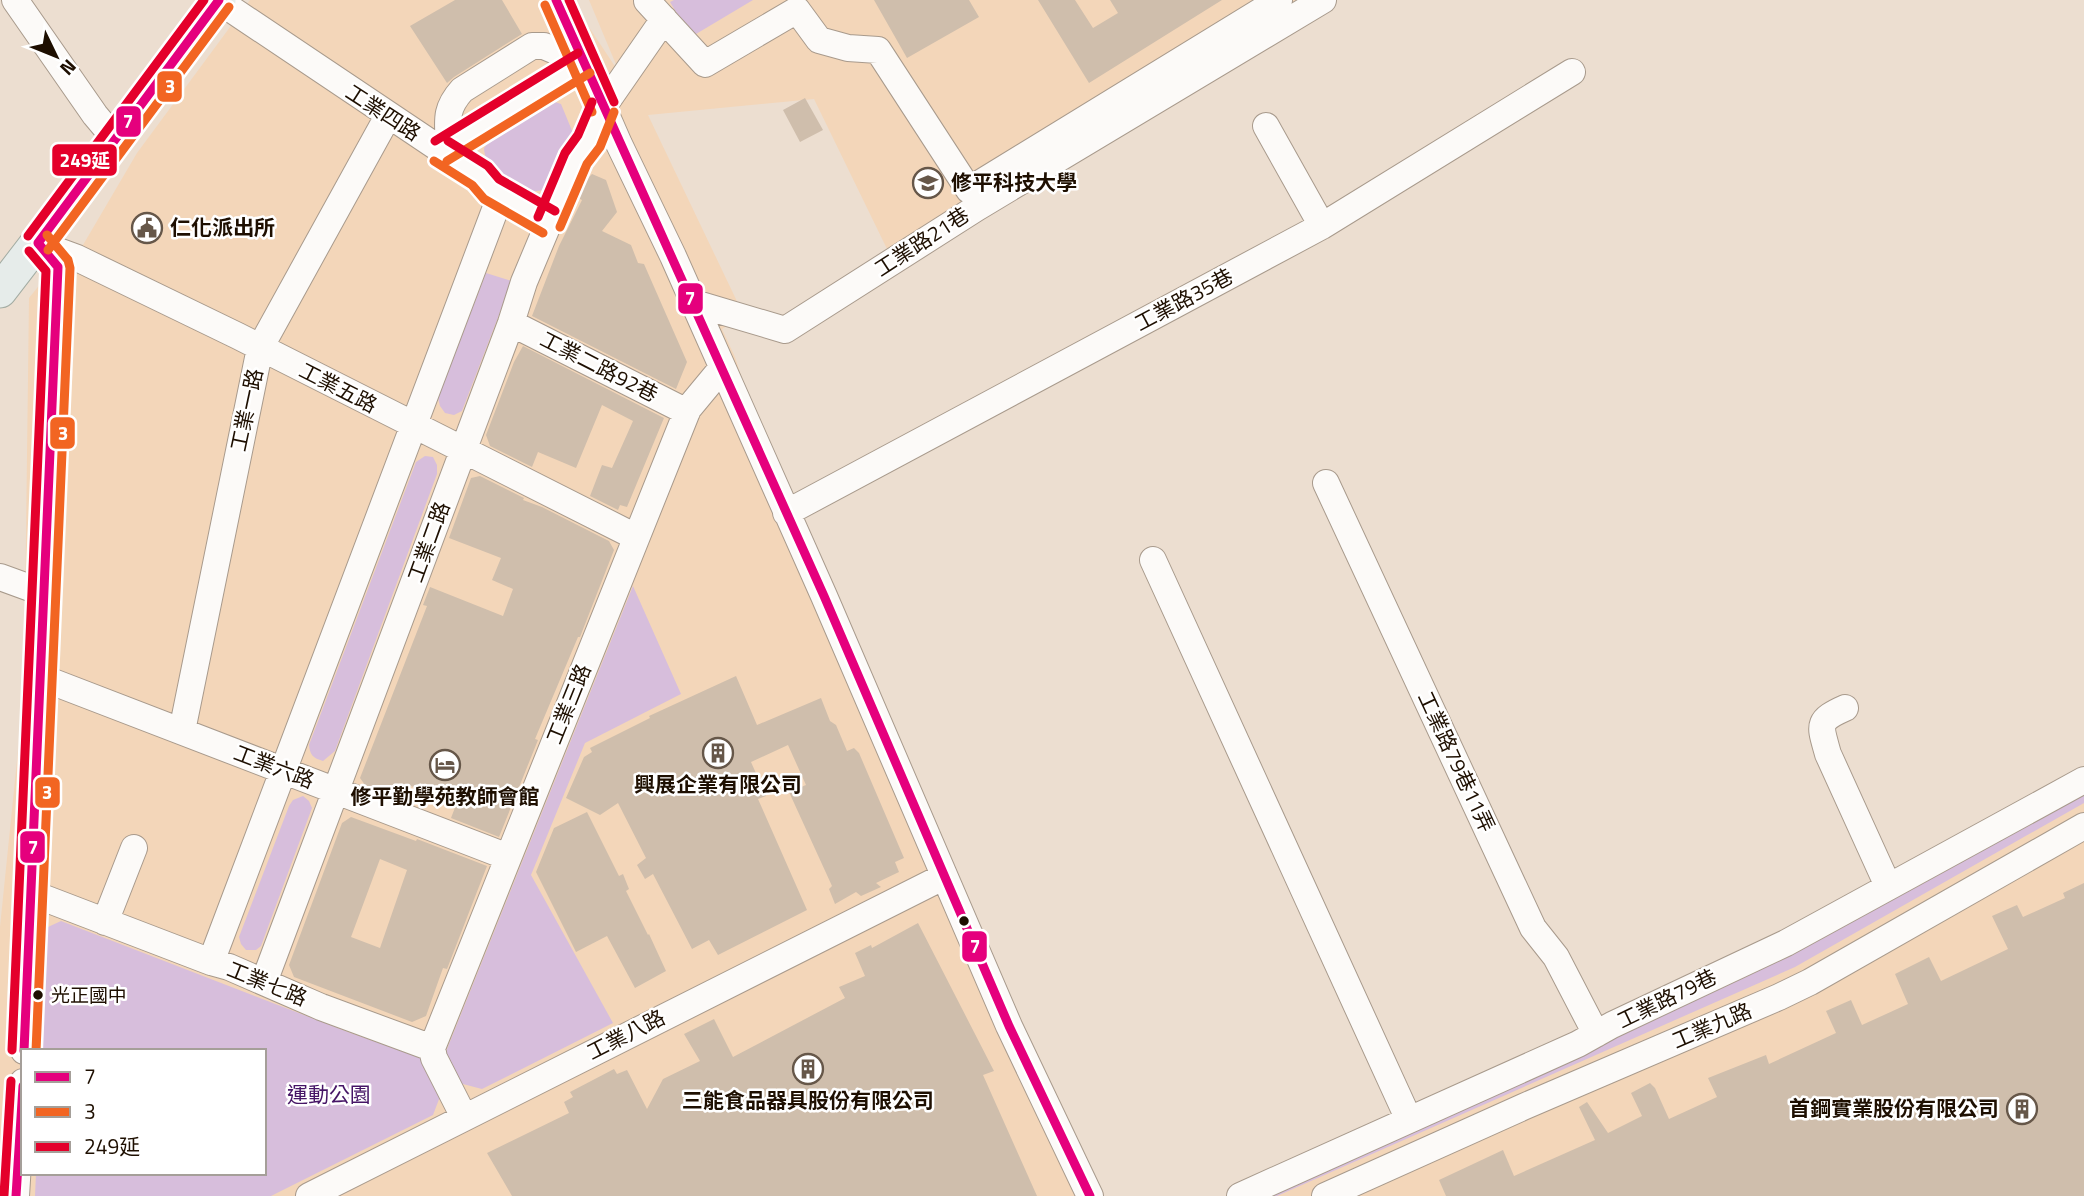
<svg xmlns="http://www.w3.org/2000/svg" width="2084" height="1196" viewBox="0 0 2084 1196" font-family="'Titillium Web','Noto Sans TC',sans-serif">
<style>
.built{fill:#f3d6b9;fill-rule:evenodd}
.green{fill:#d7bedc}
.building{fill:#cfbeac;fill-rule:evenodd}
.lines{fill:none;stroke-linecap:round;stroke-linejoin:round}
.minor-casing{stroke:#a89a8c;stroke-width:28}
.major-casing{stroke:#a3aca3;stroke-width:35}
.minor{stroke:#fcfaf8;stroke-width:26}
.major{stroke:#e6ecea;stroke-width:33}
.bus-1-casing{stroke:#fff;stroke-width:14}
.bus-2-casing{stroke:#fff;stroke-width:14}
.bus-3-casing{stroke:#fff;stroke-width:14}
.bus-1{stroke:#e5007d;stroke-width:9}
.bus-2{stroke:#f26522;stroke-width:9}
.bus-3{stroke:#e4002b;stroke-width:9}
.bus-dot{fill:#1e0f01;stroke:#fff;stroke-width:2.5}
.labels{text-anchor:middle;stroke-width:5;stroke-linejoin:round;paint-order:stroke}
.bus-label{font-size:19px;fill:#1e0f01;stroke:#fff;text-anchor:start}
.street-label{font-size:21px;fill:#1e0f01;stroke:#fff}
.poi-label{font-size:21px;font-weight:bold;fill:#1e0f01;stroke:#fff}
.park-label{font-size:21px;fill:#461566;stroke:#fff}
.line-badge{stroke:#fff;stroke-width:2.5}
.badge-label{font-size:19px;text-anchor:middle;font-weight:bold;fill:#fff}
</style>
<rect width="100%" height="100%" fill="#ecded0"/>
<path class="built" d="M 250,0 L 571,0 L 620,74 L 589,0 L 1302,0 L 888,251 L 814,99 L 648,115 L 744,316 L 722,329 L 735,357 L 785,513 L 1091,1196 L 0,1196 L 0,927 L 24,692 L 29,298 L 62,257 L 73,262 L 137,153 ZM 23,1051 L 264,1051 L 264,1173 L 23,1173 Z
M 2084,791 L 2084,1196 L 1252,1196 Z"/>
<path class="green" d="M 674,0 L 753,0 L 691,37 L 670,2 Z
M 555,102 L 561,104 L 573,133 L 572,140 L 563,148 L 545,190 L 528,192 C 510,181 485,171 484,148 L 488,143 Z
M 486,273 L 512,281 L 462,411 L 454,415 L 445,413 L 440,406 L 438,398 Z
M 425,456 L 433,457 L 437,465 L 437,474 L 335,751 L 323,761 C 313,758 310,755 309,745 L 416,462 Z
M 633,586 L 681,694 L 585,743 L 531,875 L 613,1023 L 482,1089 L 459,1083 L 445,1054 Z
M 2084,789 L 2084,803 L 1795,967 L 1277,1196 L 1254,1196 Z
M 303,796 L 309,801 L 312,808 L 261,946 L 256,950 L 246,950 L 241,944 L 239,937 L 289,806 L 293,800 Z
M 61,921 L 348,1032 L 421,1058 L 441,1094 L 433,1115 L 271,1196 L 35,1196 L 36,1173 L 264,1173 L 264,1051 L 42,1051 L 48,927 Z"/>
<path class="building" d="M 455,0 L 502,0 L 522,34 L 454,77 L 447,83 L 410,26 Z
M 874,0 L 969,0 L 979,17 L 907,58 Z
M 1038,0 L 1075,0 L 1093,28 L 1118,13 L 1110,0 L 1222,0 L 1089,83 Z
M 805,98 L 823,130 L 800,142 L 783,110 Z
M 592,174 L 606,180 L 617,212 L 602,231 L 631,245 L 638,263 L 644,264 L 687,362 L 676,389 L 532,316 L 559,246 L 582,200 L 578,198 L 582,184 Z
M 523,346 L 664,418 L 627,507 L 620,505 L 618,510 L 590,496 L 602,465 L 612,468 L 633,421 L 602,405 L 576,468 L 538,452 L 532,467 L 490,446 L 486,435 L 514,362 Z
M 480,476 L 524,498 L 523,500 L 542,507 L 609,541 L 614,550 L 580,637 L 578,637 L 535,739 L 538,740 L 499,837 L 451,818 L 456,805 L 411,786 L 404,800 L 365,785 L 360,778 L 427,606 L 423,605 L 430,587 L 503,616 L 513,589 L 492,580 L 501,558 L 449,538 L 471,478 Z
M 736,676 L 757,725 L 821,698 L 830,721 L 836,725 L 847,751 L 854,748 L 859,753 L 904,858 L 895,862 L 899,872 L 876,883 L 881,887 L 861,896 L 856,892 L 835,904 L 829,889 L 832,886 L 789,792 L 806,785 L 788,745 L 751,762 L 766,796 L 758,799 L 807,910 L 718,955 L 709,940 L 692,949 L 653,874 L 645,879 L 637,865 L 646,858 L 618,803 L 600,815 L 566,798 L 584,757 L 592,752 L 590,748 L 650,718 L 649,716 Z
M 587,812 L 619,876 L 623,874 L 629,889 L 626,891 L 648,935 L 649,934 L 666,971 L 635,988 L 607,936 L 576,952 L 536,872 L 554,828 Z
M 351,817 L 416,841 L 417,839 L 487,866 L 447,969 L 443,968 L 426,1016 L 412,1022 L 294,977 L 289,965 L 342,823 ZM 380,859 L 407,870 L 380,948 L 351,937 Z
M 2084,883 L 2084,1196 L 1446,1196 L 1439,1180 L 1503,1150 L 1514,1176 L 1595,1140 L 1579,1107 L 1587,1102 L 1608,1133 L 1642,1116 L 1631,1093 L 1650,1083 L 1655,1088 L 1669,1119 L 1717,1097 L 1708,1078 L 1766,1055 L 1769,1064 L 1836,1033 L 1826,1011 L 1851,1000 L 1862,1025 L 1908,1004 L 1895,974 L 1929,957 L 1941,981 L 2008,949 L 1992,916 L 2017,905 L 2023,917 L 2065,898 L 2063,893 Z
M 918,923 L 994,1071 L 983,1075 L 1037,1196 L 512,1196 L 487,1153 L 569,1113 L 564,1102 L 573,1097 L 570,1092 L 614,1069 L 617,1074 L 627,1070 L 647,1109 L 663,1079 L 700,1061 L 684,1034 L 714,1019 L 733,1057 L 845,998 L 839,987 L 865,976 L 855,953 L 871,945 L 872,948 Z"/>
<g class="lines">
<g class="minor-casing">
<path id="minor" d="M 15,0 L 95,115 L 116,140
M 556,0 L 619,144 L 673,256 L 824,596 L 1009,1026 L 1090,1196
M 648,0 L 647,1 L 705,64 L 797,10 L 819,40 L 848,48 L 878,50 L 969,190 L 1279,0
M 219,1 L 480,176 L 491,189 L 549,222
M 1266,126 L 1322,226
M 449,146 C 448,122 444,110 462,90 L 532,46 L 544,46 L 584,63
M 441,151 L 584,63
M 39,244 L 77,258 L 238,336 L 626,532 L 637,536
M 694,303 L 785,330 L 978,207 L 1323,0
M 511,323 L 687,412
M 1326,483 L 1533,928 L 1556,957 L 1596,1034
M 786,513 L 1322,226 L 1572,72
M 1153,560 L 1409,1120
M 0,577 L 44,593
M 40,677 L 508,857
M 1845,708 C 1816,721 1820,725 1828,754 L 1888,886
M 182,731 L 260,348 L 388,116
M 31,893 L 211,962 L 229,967 L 321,1007 L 432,1048 L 434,1058 L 464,1117
M 105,922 L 134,848
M 211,962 L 501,194
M 264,982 L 511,323 L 524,282 L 576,158 L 589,141 L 603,107 L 664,19
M 432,1048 L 688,409 L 722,368
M 24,1051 L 58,267 L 38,243
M 16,1196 L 23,1082
M 309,1196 L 943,877
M 1240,1196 L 1578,1044 L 1612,1025 L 1786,943 L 2084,780
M 1325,1196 L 1523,1107 L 1779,997 L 1810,982 L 2084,826"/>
</g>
<g class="major-casing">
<path id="major" d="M 0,291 L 116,140 L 219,0"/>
</g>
<use href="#minor" class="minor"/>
<use href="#major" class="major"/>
<g class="bus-1-casing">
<path id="bus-1" d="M 556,0 L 824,596 L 1009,1026 L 1090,1196
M 38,243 L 219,0
M 24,1051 L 58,267 L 38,243
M 16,1196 L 23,1086"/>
</g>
<g class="bus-2-casing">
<path id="bus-2" d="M 545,5 L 592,112
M 434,161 L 472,185 L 484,199 L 543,233
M 447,161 L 590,73
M 560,227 L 587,164 L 600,147 L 614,112
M 48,250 L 229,7
M 36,1051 L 70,268 L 68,260 L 47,235"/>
</g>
<g class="bus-3-casing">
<path id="bus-3" d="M 569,0 L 614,102
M 435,141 L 578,53
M 448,141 L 488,166 L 499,179 L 555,211
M 538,217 L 565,153 L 578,135 L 592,102
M 28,236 L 204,0
M 12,1050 L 46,271 L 29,251
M 4,1195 L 11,1081"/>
</g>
<use href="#bus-1" class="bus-1"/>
<use href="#bus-2" class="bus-2"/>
<use href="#bus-3" class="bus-3"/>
</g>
<defs>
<g id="university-ring" transform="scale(1.575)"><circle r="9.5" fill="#fff" stroke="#665749" stroke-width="1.5"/><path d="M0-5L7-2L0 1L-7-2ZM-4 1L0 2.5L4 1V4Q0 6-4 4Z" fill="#665749"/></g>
<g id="civic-ring" transform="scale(1.575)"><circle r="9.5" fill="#fff" stroke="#665749" stroke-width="1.5"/><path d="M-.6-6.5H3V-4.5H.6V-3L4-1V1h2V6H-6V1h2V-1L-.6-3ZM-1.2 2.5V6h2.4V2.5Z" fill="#665749"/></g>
<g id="building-ring" transform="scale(1.575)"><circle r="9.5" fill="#fff" stroke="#665749" stroke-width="1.5"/><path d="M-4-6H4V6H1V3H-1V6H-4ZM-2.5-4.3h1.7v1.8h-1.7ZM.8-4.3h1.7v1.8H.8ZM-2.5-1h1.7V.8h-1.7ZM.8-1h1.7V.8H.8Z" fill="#665749"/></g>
<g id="hotel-ring" transform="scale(1.575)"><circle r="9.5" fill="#fff" stroke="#665749" stroke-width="1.5"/><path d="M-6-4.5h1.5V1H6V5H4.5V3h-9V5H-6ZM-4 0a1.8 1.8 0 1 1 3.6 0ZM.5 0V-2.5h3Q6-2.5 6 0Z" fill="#665749"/></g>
</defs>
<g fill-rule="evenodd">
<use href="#university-ring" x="928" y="183"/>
<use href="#civic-ring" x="147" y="228"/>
<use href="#building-ring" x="718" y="753"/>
<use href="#hotel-ring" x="445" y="765"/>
<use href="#building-ring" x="808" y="1069"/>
<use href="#building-ring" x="2022" y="1109"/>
</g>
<g class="bus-dot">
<circle cx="964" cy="921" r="6"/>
<circle cx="38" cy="995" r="6"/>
</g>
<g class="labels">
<g class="bus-label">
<text x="51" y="1002">光正國中</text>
</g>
<g class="street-label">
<text transform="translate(383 113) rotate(33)" y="7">工業四路</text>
<text transform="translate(922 242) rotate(-33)" y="7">工業路21巷</text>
<text transform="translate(1184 300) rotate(-28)" y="7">工業路35巷</text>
<text transform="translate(599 367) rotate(27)" y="7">工業二路92巷</text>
<text transform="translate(338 388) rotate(27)" y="7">工業五路</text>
<text transform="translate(247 410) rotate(-78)" y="7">工業一路</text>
<text transform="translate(429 542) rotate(-70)" y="7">工業二路</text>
<text transform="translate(569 704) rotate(-68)" y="7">工業三路</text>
<text transform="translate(1456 762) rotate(65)" y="7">工業路79巷11弄</text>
<text transform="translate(274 767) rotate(21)" y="7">工業六路</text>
<text transform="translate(267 984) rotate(22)" y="7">工業七路</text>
<text transform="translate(1667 999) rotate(-26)" y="7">工業路79巷</text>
<text transform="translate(1712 1026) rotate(-23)" y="7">工業九路</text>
<text transform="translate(626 1035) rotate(-27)" y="7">工業八路</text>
</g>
<g class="poi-label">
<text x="951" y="190" text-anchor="start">修平科技大學</text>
<text x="170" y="235" text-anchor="start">仁化派出所</text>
<text x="718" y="792">興展企業有限公司</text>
<text x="445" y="804">修平勤學苑教師會館</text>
<text x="808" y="1108">三能食品器具股份有限公司</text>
<text x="1999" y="1116" text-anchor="end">首鋼實業股份有限公司</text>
</g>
<g class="park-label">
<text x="329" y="1102">運動公園</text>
</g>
</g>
<g class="line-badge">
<rect x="156" y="70" width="27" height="33" rx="7" fill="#f26522"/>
<rect x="115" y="105" width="27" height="33" rx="7" fill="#e5007d"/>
<rect x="51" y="143" width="67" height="34" rx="7" fill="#e4002b"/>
<rect x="677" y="282" width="27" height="33" rx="7" fill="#e5007d"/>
<rect x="49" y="416" width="27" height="34" rx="7" fill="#f26522"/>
<rect x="34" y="776" width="27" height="33" rx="7" fill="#f26522"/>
<rect x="19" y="830" width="27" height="34" rx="7" fill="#e5007d"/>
<rect x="961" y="930" width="27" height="33" rx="7" fill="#e5007d"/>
</g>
<g class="badge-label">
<text x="170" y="93">3</text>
<text x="128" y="128">7</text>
<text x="85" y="167">249延</text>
<text x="690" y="305">7</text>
<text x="63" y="440">3</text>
<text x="47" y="799">3</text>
<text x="33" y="854">7</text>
<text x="975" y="953">7</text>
</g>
<rect x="21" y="1049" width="245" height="126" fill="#ffffff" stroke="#a59f99" stroke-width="2"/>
<rect x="35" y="1072" width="35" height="10" fill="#e5007d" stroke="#a59f99" stroke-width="2"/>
<text x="84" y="1084" font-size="21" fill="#1e0f01">7</text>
<rect x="35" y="1107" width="35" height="10" fill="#f26522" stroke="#a59f99" stroke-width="2"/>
<text x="84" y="1119" font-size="21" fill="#1e0f01">3</text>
<rect x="35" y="1142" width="35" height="10" fill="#e4002b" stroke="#a59f99" stroke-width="2"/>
<text x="84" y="1154" font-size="21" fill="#1e0f01">249延</text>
<g transform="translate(56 56) rotate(133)" stroke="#ffffff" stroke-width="5" paint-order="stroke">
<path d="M0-5L12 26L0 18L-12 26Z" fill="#1e0f01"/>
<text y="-10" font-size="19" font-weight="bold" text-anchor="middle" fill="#1e0f01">N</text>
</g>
</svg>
